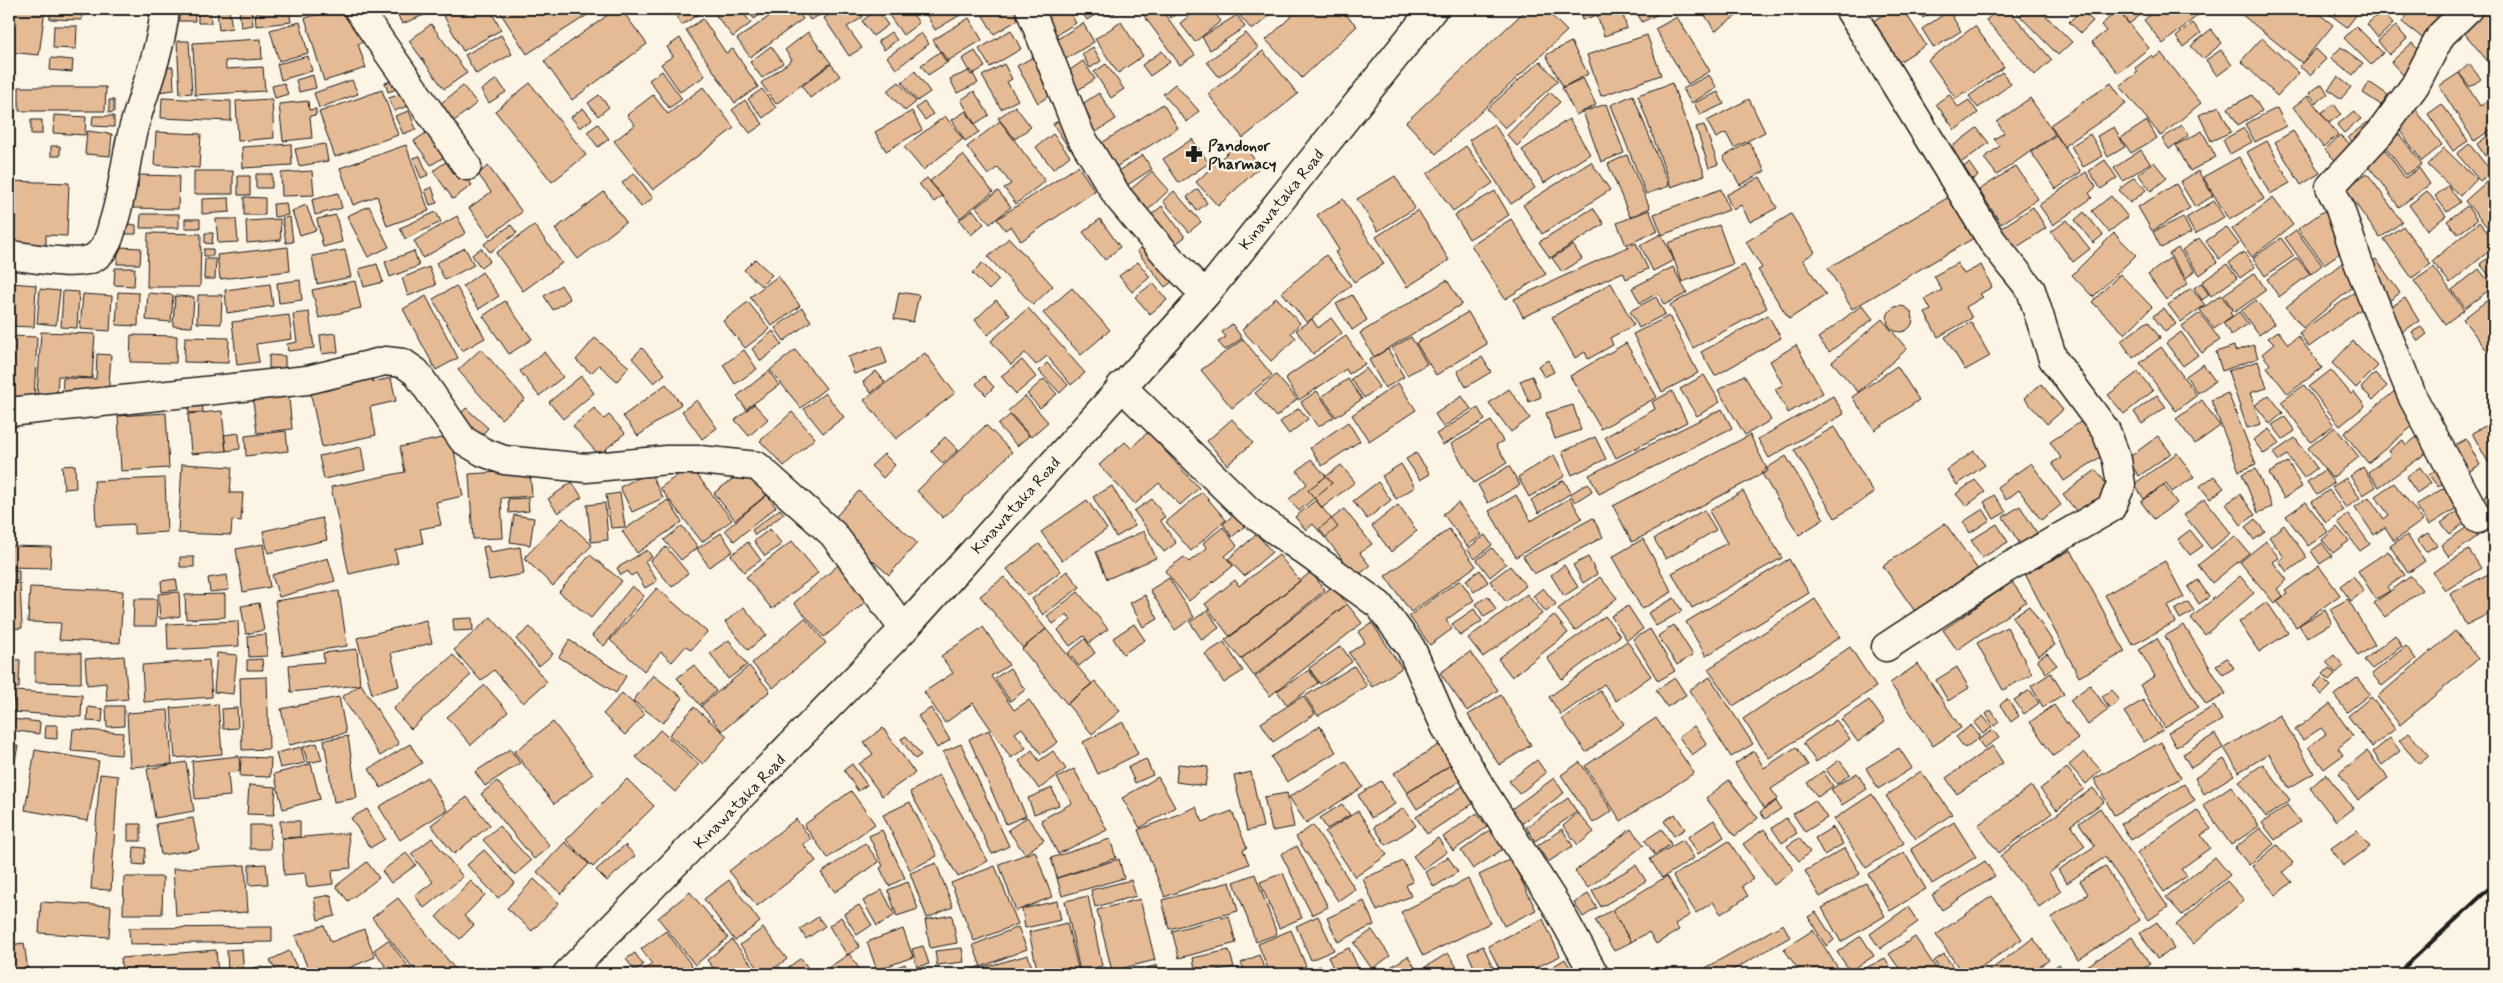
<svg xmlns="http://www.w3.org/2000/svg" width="2503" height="983" viewBox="0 0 2503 983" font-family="Mynerve,sans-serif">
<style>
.building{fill:#e5bb95;stroke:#1c1c1c}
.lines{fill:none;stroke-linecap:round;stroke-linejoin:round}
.minor-casing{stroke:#1c1c1c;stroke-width:31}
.minor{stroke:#fcf5e5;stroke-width:28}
.rail{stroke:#1c1c1c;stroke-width:4}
.labels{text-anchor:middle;stroke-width:5;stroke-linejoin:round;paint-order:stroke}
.poi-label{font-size:16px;font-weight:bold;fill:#1c1c1c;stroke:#fcf5e5;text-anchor:start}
.street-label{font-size:16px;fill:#1c1c1c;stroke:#fcf5e5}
</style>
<rect width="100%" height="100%" fill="#fcf5e5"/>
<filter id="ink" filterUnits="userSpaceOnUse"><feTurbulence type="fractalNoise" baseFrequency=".02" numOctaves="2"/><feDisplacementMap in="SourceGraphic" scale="10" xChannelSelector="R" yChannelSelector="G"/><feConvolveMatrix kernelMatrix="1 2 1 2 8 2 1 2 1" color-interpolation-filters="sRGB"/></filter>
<g filter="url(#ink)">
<path class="building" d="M 9,9 L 45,9 L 39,55 L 9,52 Z
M 50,9 L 82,9 L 82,20 L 50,19 Z
M 176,9 L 194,9 L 195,21 L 176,21 Z
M 198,9 L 210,9 L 211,23 L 198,23 Z
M 229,9 L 232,28 L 219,30 L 217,10 Z
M 239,9 L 251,9 L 253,25 L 241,27 Z
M 289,9 L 291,22 L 256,26 L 255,13 Z
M 336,9 L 348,9 L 353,27 L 362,24 L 367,41 L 358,44 L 366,68 L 324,81 L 305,18 Z
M 395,9 L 422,9 L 424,15 L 402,24 Z
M 440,9 L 490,9 L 501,30 L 463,51 Z
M 498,9 L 590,9 L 592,12 L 527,54 Z
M 616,9 L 621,9 L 647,44 L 572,100 L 544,61 Z
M 671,9 L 706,9 L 682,25 Z
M 720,9 L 740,9 L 751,23 L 733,37 L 714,13 Z
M 747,9 L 769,9 L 754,19 Z
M 780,9 L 796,9 L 803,19 L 750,57 L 737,39 Z
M 803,9 L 816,9 L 820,15 L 810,20 Z
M 838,9 L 858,9 L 863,17 L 847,27 L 862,48 L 849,56 L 824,18 Z
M 888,9 L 909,9 L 919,23 L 903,35 L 886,11 Z
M 930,9 L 966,9 L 967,11 L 935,30 L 925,12 Z
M 979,9 L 1025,9 L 1028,14 L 994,34 Z
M 1040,9 L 1068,9 L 1076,23 L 1056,35 Z
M 1080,9 L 1104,9 L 1087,20 Z
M 1104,9 L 1121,9 L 1109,16 Z
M 1139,9 L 1161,9 L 1195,55 L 1180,65 Z
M 1164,9 L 1183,9 L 1171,18 Z
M 1198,9 L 1211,9 L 1221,21 L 1195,42 L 1180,23 Z
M 1234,9 L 1278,9 L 1252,30 Z
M 1299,9 L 1340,9 L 1357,26 L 1302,78 L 1266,40 Z
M 1527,9 L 1545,9 L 1567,31 L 1436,154 L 1406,122 Z
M 1579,9 L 1621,9 L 1627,28 L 1604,36 L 1597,15 L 1582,20 Z
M 1635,9 L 1668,9 L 1642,22 Z
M 1701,9 L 1746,9 L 1715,31 Z
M 1893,9 L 1903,9 L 1926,45 L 1894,65 L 1868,24 Z
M 1917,9 L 1936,9 L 1923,18 Z
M 1999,9 L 2008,9 L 2052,60 L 2035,75 L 1986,20 Z
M 2013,9 L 2039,9 L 2072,42 L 2058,55 Z
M 2116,9 L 2148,9 L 2129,24 Z
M 2158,9 L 2201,9 L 2203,11 L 2163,44 L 2144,20 Z
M 2245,9 L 2313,9 L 2333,25 L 2302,63 L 2241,14 Z
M 2323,9 L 2361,9 L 2347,27 Z
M 2412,9 L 2427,9 L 2441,20 L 2425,40 L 2402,22 Z
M 2485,9 L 2488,9 L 2494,16 L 2494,69 L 2461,29 Z
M 877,10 L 888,25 L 873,36 L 862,21 Z
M 2081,10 L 2093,21 L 2081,33 L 2069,22 Z
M 2118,10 L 2149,48 L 2118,73 L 2092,42 L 2106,31 L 2101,25 Z
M 1949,11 L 1961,31 L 1934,48 L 1922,29 Z
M 2382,11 L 2393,24 L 2378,38 L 2367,24 Z
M 1237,15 L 1245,27 L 1210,50 L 1202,37 Z
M 1677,17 L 1710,71 L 1688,84 L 1655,29 Z
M 969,18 L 982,40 L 946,62 L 933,40 Z
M 703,19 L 726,53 L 733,49 L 758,87 L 735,103 L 686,30 Z
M 300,22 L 308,53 L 279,61 L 270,30 Z
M 1121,22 L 1143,56 L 1118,73 L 1095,39 Z
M 1083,23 L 1094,42 L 1059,63 L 1048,45 Z
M 2193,23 L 2201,33 L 2183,47 L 2176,37 Z
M 431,24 L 467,73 L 444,89 L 409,41 Z
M 54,26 L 77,26 L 76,49 L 53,48 Z
M 1975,26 L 2004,67 L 1965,94 L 1964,92 L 1956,99 L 1928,60 Z
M 2356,26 L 2383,53 L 2371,65 L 2344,38 Z
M 2396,26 L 2407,39 L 2389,55 L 2378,41 Z
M 2211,29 L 2222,43 L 2203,59 L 2191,46 Z
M 1011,30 L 1021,49 L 990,67 L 979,49 Z
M 808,32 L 831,63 L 776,104 L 761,83 L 792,60 L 785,50 Z
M 891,32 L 897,40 L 884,50 L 878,41 Z
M 921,33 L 929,44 L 896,69 L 887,57 Z
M 1246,33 L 1258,48 L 1219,77 L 1207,62 Z
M 501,35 L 512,54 L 476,74 L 465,55 Z
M 1647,35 L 1661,75 L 1601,96 L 1587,55 Z
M 680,38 L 705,76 L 680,92 L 661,64 L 673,56 L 667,47 Z
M 2262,38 L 2299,73 L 2277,96 L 2241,61 Z
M 261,39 L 262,59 L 225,61 L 226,69 L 263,67 L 265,91 L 195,95 L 193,43 Z
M 177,41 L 189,41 L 192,93 L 180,94 Z
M 1571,42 L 1588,74 L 1563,87 L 1546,55 Z
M 2412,43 L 2427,60 L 2406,78 L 2391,62 Z
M 771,46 L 783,63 L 762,78 L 750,62 Z
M 1093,47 L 1101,61 L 1090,68 L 1082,54 Z
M 2341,47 L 2363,63 L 2353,75 L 2331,58 Z
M 2316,49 L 2326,59 L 2310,75 L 2299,66 Z
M 2221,50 L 2232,65 L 2217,76 L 2206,60 Z
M 941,51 L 948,62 L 928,75 L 921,65 Z
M 975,51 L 985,67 L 971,75 L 962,59 Z
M 1162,51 L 1170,62 L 1150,76 L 1142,65 Z
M 1263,51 L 1298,94 L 1243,138 L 1208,94 Z
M 2161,53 L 2201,103 L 2161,136 L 2120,86 L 2138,72 L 2135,68 L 2152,55 L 2154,58 Z
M 1037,55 L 1057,91 L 1038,103 L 1017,66 Z
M 308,56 L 312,71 L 281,80 L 277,64 Z
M 51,58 L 73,60 L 72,72 L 50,70 Z
M 1083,61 L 1095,79 L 1072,94 L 1060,77 Z
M 1540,61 L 1558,81 L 1505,128 L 1487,109 Z
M 831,64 L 840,76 L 810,98 L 802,86 Z
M 1004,64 L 1012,79 L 1007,82 L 1018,100 L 1001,109 L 982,76 Z
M 1106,64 L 1124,89 L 1111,98 L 1094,72 Z
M 2469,64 L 2481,79 L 2470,87 L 2459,73 Z
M 173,67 L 174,90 L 158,92 L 156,68 Z
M 971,70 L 978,83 L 957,93 L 950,79 Z
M 662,71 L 682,99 L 669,108 L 649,80 Z
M 915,71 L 930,92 L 917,101 L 902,82 Z
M 2002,72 L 2011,84 L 1978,108 L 1969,96 Z
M 2459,73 L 2480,106 L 2494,97 L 2494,128 L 2474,141 L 2439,86 Z
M 313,75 L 316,88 L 299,92 L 296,80 Z
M 1709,75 L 1717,88 L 1691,103 L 1683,89 Z
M 402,77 L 405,86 L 388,92 L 385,83 Z
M 2338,77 L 2351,87 L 2341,99 L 2328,89 Z
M 1583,78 L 1596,105 L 1576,115 L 1562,88 Z
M 497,79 L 506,92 L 489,103 L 481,90 Z
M 352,80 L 358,94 L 319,108 L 314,93 Z
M 899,82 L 916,102 L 905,111 L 887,91 Z
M 2369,82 L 2388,95 L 2381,105 L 2363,93 Z
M 284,83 L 288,94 L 275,98 L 272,86 Z
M 530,83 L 586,155 L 552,182 L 495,111 Z
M 1672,83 L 1705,175 L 1671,187 L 1638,95 Z
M 2111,83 L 2126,104 L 2064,146 L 2050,125 Z
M 1175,84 L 1199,111 L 1187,122 L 1163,94 Z
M 2322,84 L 2328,94 L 2316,103 L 2309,93 Z
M 463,86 L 477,103 L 453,122 L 440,104 Z
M 19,87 L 106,87 L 105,111 L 19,111 Z
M 703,87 L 734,128 L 653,190 L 614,141 L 635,125 L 627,115 L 653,95 L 668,114 Z
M 762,89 L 776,108 L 763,118 L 748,99 Z
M 382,90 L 398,135 L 335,157 L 319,112 Z
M 974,91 L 989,115 L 975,124 L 961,100 Z
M 1550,92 L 1560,102 L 1517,146 L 1507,135 Z
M 1718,92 L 1724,104 L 1700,115 L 1694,103 Z
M 404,93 L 408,106 L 394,111 L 389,98 Z
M 1099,93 L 1116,119 L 1093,134 L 1076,108 Z
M 1949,94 L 1958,107 L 1969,100 L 1978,113 L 1955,130 L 1936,104 Z
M 599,95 L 609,107 L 598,116 L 588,103 Z
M 1633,95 L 1669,186 L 1646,194 L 1611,105 Z
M 2252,95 L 2262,111 L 2238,125 L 2228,108 Z
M 2308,96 L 2338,135 L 2323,147 L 2293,107 Z
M 162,98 L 231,101 L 231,121 L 161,118 Z
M 2030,98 L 2055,134 L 1997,175 L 1984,158 L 2000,146 L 1994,139 L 2004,133 L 1997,122 Z
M 272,99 L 274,138 L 238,141 L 236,101 Z
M 1749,99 L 1765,132 L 1734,148 L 1726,133 L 1716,138 L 1707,121 Z
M 109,100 L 114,100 L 114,112 L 109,113 Z
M 745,100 L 763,124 L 750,133 L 732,110 Z
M 308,101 L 309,110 L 316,109 L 316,115 L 310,116 L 312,138 L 283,141 L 279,104 Z
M 924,102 L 933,114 L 925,120 L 916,108 Z
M 1163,104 L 1178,128 L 1111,170 L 1097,146 Z
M 1606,104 L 1624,153 L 1601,162 L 1583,112 Z
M 2334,104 L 2341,114 L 2329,123 L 2321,113 Z
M 2442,104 L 2468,141 L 2453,151 L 2428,114 Z
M 1015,106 L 1031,127 L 1015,139 L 998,118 Z
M 2219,106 L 2231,132 L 2211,141 L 2199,115 Z
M 583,108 L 592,119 L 580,128 L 571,117 Z
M 2277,108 L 2286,126 L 2255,142 L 2245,124 Z
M 2416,110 L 2442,145 L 2422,161 L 2395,124 Z
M 409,111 L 416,129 L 403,134 L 395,116 Z
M 912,111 L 922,130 L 886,151 L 875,132 Z
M 966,111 L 979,132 L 965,141 L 952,120 Z
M 2354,111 L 2361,119 L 2344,133 L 2337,125 Z
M 54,115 L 86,117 L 85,135 L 53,133 Z
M 93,116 L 114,116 L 114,127 L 92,126 Z
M 945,116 L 963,139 L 923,170 L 904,147 Z
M 1065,117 L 1081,142 L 1070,150 L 1053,124 Z
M 1569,119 L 1590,154 L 1544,183 L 1522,150 Z
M 31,120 L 42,120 L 42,134 L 31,134 Z
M 1000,121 L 1045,181 L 1016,204 L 1004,188 L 1011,184 L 998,167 L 988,175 L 967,147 Z
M 2147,121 L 2157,138 L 2131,153 L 2121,138 Z
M 2368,122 L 2376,131 L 2356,147 L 2348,137 Z
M 598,124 L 609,139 L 598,147 L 587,132 Z
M 1494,124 L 1535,188 L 1511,204 L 1469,140 Z
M 1704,125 L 1718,164 L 1709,168 L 1696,127 Z
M 2182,125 L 2189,135 L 2169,149 L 2162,139 Z
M 2114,127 L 2125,147 L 2108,157 L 2097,136 Z
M 1977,128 L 1989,143 L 1952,169 L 1942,154 Z
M 2244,128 L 2252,142 L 2230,154 L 2223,140 Z
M 432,129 L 449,154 L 431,165 L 414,141 Z
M 87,131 L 112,134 L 110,156 L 85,154 Z
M 2202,131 L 2216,157 L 2190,171 L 2176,145 Z
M 2293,131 L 2320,173 L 2301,185 L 2275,142 Z
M 2494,131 L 2494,149 L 2485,156 L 2477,144 Z
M 156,132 L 201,134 L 199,168 L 154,165 Z
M 1053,134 L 1070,156 L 1053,169 L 1036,147 Z
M 2090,134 L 2103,156 L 2083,167 L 2071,146 Z
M 2399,134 L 2422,164 L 2406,175 L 2384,145 Z
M 2056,135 L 2081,172 L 2056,189 L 2031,152 Z
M 2340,135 L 2355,149 L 2340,165 L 2325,150 Z
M 1192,139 L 1209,163 L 1179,183 L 1163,159 Z
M 2267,141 L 2290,183 L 2270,194 L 2247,152 Z
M 1239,142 L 1261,166 L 1218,206 L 1196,182 Z
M 1749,142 L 1765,171 L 1740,185 L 1723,157 Z
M 291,144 L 292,165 L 243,168 L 242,147 Z
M 325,144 L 328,161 L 299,166 L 295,149 Z
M 2469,144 L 2492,172 L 2480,181 L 2457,154 Z
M 406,145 L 429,211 L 387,226 L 377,196 L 353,205 L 340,168 Z
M 51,146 L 60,146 L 60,156 L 51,156 Z
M 1466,146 L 1493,183 L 1453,211 L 1427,174 Z
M 2384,148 L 2405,178 L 2419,168 L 2430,184 L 2399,207 L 2365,161 Z
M 2444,148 L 2476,179 L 2460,196 L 2428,165 Z
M 2141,150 L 2150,163 L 2123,181 L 2114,168 Z
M 963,155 L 993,192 L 960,218 L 930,181 Z
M 1143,155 L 1152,169 L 1121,189 L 1113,175 Z
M 1627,155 L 1650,208 L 1630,217 L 1608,164 Z
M 2494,155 L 2494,171 L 2487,161 Z
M 420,156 L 428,175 L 421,178 L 413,158 Z
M 453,157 L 472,185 L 453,199 L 433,171 Z
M 2239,157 L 2264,199 L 2229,220 L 2203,177 Z
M 2105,160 L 2117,178 L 2101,189 L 2089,171 Z
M 1591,162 L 1610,190 L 1542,234 L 1523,205 Z
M 2154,162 L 2167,178 L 2151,191 L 2138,174 Z
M 1969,163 L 1978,176 L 1963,186 L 1954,174 Z
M 488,166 L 522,212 L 489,236 L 469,208 L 491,192 L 478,174 Z
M 1078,166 L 1095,191 L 1021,241 L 1011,226 L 1005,230 L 997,219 Z
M 2016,166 L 2038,199 L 2001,224 L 1979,190 Z
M 194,171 L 233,171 L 233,194 L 194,194 Z
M 312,171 L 314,195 L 282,196 L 281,173 Z
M 1152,171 L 1169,190 L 1147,211 L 1129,191 Z
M 2198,171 L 2213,196 L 2195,207 L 2180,182 Z
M 2086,172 L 2096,187 L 2089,193 L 2092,198 L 2053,225 L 2039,205 Z
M 634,173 L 653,198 L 641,207 L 622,183 Z
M 2367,173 L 2402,222 L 2380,238 L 2345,189 Z
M 256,174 L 272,174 L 272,188 L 256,188 Z
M 138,175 L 179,176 L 178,209 L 132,208 L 132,188 L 138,188 Z
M 2494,175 L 2494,223 L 2488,228 L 2465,201 Z
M 238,176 L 250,176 L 250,195 L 238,195 Z
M 1395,176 L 1415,208 L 1378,231 L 1357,199 Z
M 1760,177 L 1777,208 L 1750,222 L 1741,205 L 1733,210 L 1726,195 Z
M 2134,177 L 2146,190 L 2130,203 L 2119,190 Z
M 927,178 L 942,196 L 934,202 L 919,184 Z
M 9,181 L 69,183 L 67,236 L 46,235 L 46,245 L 9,244 Z
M 2176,184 L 2190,208 L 2152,231 L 2138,207 Z
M 2448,186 L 2460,202 L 2447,212 L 2435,196 Z
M 432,187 L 437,203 L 430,205 L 425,190 Z
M 1198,189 L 1207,203 L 1197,211 L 1187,197 Z
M 1721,189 L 1729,210 L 1662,235 L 1654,214 Z
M 998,191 L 1011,207 L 990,224 L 976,207 Z
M 1174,191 L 1201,222 L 1189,232 L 1163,201 Z
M 1495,191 L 1509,215 L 1469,239 L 1455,215 Z
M 2427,191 L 2446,216 L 2427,230 L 2409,205 Z
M 604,192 L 626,222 L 578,259 L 555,229 Z
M 338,193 L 342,208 L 315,215 L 312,200 Z
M 1954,194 L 1979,235 L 1852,309 L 1828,268 Z
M 2111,196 L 2128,217 L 2109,232 L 2092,211 Z
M 244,197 L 265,198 L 265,215 L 244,215 Z
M 229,198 L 230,212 L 202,214 L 202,199 Z
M 2273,198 L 2293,225 L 2252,257 L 2232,229 Z
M 1343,199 L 1384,264 L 1354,282 L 1335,252 L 1339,250 L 1317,215 Z
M 2214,201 L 2224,217 L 2195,234 L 2186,218 Z
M 286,203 L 288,215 L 274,217 L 273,204 Z
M 306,205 L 316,230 L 300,235 L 292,211 Z
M 369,206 L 389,247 L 368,257 L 347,216 Z
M 1162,206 L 1185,237 L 1169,249 L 1146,219 Z
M 2467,206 L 2477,220 L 2458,234 L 2447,221 Z
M 2033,207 L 2046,228 L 2008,253 L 1995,232 Z
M 1593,208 L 1604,224 L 1550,258 L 1539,242 Z
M 973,210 L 984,224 L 971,235 L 959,220 Z
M 1418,210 L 1449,260 L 1407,287 L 1376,237 Z
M 1649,210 L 1658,231 L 1626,245 L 1617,223 Z
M 2325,210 L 2350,246 L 2324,264 L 2298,229 Z
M 436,212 L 441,222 L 405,239 L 400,228 Z
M 2084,212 L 2103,235 L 2093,243 L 2075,220 Z
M 141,214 L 179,214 L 179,228 L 140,228 Z
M 1791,214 L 1815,252 L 1803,260 L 1826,295 L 1789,319 L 1758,270 L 1762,268 L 1746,242 Z
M 336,215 L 342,242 L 323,247 L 317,219 Z
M 457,216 L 466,233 L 423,258 L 414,241 Z
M 290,217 L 293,242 L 286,243 L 282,218 Z
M 2183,217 L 2191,233 L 2161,248 L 2153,232 Z
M 185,219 L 200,219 L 200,228 L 185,228 Z
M 216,219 L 236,219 L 238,242 L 218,243 Z
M 280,219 L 281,240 L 247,243 L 246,221 Z
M 1100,219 L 1120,247 L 1105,260 L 1083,232 Z
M 1511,219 L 1546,274 L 1505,299 L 1471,245 Z
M 2067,220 L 2090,249 L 2073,262 L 2051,232 Z
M 2479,222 L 2494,240 L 2494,247 L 2450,283 L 2432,261 Z
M 122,223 L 136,225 L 136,234 L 121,234 Z
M 511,225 L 517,233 L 490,252 L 484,244 Z
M 534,225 L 562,263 L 523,291 L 496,253 Z
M 1719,225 L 1733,264 L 1682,282 L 1668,243 Z
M 2403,226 L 2431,264 L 2412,278 L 2384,239 Z
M 2226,227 L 2239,244 L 2219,259 L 2206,241 Z
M 2296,230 L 2322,265 L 2311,274 L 2285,238 Z
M 148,233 L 201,234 L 200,287 L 147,287 Z
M 205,233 L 213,233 L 212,244 L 205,243 Z
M 2114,233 L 2136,255 L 2093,297 L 2072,275 Z
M 1661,234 L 1674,260 L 1653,271 L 1640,245 Z
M 1009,238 L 1053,286 L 1033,305 L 988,257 Z
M 2199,238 L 2217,262 L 2200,275 L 2182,250 Z
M 2281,238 L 2294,256 L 2265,276 L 2253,258 Z
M 1148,243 L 1176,279 L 1165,287 L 1137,251 Z
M 1636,243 L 1648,269 L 1626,279 L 1623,272 L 1523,317 L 1514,299 Z
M 1573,245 L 1582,259 L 1562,272 L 1552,258 Z
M 118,247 L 141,248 L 140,264 L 117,264 Z
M 288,247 L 290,271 L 220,279 L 217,255 Z
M 465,248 L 474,265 L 445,280 L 436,263 Z
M 481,248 L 490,261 L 481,268 L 472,255 Z
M 2178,248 L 2195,271 L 2186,278 L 2169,254 Z
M 204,249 L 213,249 L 213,256 L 204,256 Z
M 345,250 L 351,277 L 317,284 L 312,256 Z
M 414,251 L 419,266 L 390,277 L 385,262 Z
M 2244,252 L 2255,267 L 2240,278 L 2229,263 Z
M 2494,253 L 2494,282 L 2480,264 Z
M 1326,255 L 1351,285 L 1307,323 L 1282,292 Z
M 2170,258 L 2188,283 L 2166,300 L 2148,275 Z
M 2297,258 L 2310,274 L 2279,297 L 2267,279 Z
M 205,259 L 216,259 L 215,279 L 204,279 Z
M 755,259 L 772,275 L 761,286 L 744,270 Z
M 2347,259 L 2363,279 L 2303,328 L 2286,307 Z
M 2376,259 L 2400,293 L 2386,303 L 2363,267 Z
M 1138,262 L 1150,277 L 1132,292 L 1119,276 Z
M 982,263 L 999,280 L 989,290 L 972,273 Z
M 1957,263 L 1964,274 L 1981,265 L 1992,287 L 1980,294 L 1983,297 L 1966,307 L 1972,318 L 1938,337 L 1925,313 L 1931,310 L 1925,299 L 1942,290 L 1934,276 Z
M 377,264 L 383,282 L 364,287 L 359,269 Z
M 2227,264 L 2237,278 L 2211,296 L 2202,282 Z
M 1744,265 L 1767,308 L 1693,348 L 1670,305 Z
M 429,267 L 436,285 L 408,296 L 402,278 Z
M 1673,267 L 1687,293 L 1664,305 L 1658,293 L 1640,303 L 1632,288 Z
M 2434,267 L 2464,310 L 2445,324 L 2414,281 Z
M 115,268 L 135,268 L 134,286 L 114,285 Z
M 2479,269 L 2493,287 L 2465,308 L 2452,290 Z
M 482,272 L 499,296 L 479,309 L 463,286 Z
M 2255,273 L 2266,290 L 2235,312 L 2223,295 Z
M 2120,274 L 2152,307 L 2125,334 L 2092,302 Z
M 778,276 L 800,306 L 772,326 L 750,297 Z
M 300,280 L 302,300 L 279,303 L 277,283 Z
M 1447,280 L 1462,304 L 1374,357 L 1360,333 Z
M 355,281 L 361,308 L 319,318 L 312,290 Z
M 10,283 L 36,285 L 34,327 L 9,326 Z
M 1153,283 L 1167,300 L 1150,314 L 1135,297 Z
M 1611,283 L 1634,325 L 1610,338 L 1613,345 L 1588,359 L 1585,352 L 1575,358 L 1552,317 Z
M 2201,283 L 2209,295 L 2202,300 L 2194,288 Z
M 270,284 L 273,306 L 227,313 L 225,290 Z
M 561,285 L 570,299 L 553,310 L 544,296 Z
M 456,286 L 485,338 L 462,351 L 433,299 Z
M 2362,287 L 2372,301 L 2309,347 L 2299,333 Z
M 1072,288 L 1110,330 L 1081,355 L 1043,313 Z
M 2191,288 L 2205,305 L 2181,322 L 2168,305 Z
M 40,289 L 60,291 L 56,325 L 37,323 Z
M 63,291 L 79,292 L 77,328 L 61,327 Z
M 118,292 L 139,293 L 138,326 L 116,325 Z
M 899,292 L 919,295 L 913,322 L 894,319 Z
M 148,293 L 173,295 L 171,322 L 146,320 Z
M 83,294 L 112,296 L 110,331 L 80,329 Z
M 198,295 L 222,295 L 221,324 L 197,323 Z
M 1352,295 L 1367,320 L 1352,330 L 1336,304 Z
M 2221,295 L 2232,310 L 2230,312 L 2232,316 L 2214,329 L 2200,310 Z
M 2494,295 L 2494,348 L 2488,352 L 2463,319 Z
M 175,296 L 194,297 L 192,327 L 173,326 Z
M 426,296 L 458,358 L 436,370 L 403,309 Z
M 1276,297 L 1300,323 L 1291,333 L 1296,338 L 1271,361 L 1242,330 Z
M 1656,297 L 1665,314 L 1639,328 L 1630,311 Z
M 2405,298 L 2419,321 L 2402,332 L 2388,309 Z
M 996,300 L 1010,315 L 988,335 L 975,320 Z
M 2256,300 L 2274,324 L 2259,335 L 2241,311 Z
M 505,301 L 532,339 L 509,354 L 483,316 Z
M 748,302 L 770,329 L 745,348 L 723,321 Z
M 1862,305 L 1873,319 L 1829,352 L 1818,338 Z
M1887 319a13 13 0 1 1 26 0a13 13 0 1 1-26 0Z
M 802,308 L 811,321 L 784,341 L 775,328 Z
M 1028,308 L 1085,373 L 1071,385 L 1047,356 L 1036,365 L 1025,353 L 1011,365 L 991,341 Z
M 2164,308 L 2176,324 L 2165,332 L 2153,316 Z
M 309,312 L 314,348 L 288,351 L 287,344 L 297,342 L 293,314 Z
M 1468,312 L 1487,344 L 1436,375 L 1416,343 Z
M 2239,312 L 2248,324 L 2231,335 L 2223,323 Z
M 2200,313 L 2220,340 L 2202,353 L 2182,326 Z
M 289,315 L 292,339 L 256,344 L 259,362 L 237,365 L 232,322 Z
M 1768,315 L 1781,338 L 1715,376 L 1701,352 Z
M 1669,316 L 1698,373 L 1662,392 L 1633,334 Z
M 1331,318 L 1342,333 L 1313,354 L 1296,330 L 1312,319 L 1318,328 Z
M 1882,319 L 1907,349 L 1858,392 L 1832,362 Z
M 2148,321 L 2160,338 L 2133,358 L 2121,341 Z
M 1971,322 L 1990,356 L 1965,370 L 1945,337 Z
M 1232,324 L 1242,338 L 1225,350 L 1218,342 L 1226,337 L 1222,332 Z
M 2421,327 L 2427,334 L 2418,341 L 2412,332 Z
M 773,331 L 782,344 L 761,361 L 752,349 Z
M 2278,331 L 2288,344 L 2298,336 L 2322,368 L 2288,394 L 2267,367 L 2270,364 L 2262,354 L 2274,344 L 2268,338 Z
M 41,332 L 95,334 L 92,378 L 58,376 L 57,395 L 37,394 Z
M 2181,332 L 2198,355 L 2183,366 L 2166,343 Z
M 336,333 L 338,352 L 322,354 L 320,335 Z
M 131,335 L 177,336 L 176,363 L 130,362 Z
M 9,336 L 37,337 L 34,401 L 9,399 Z
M 1346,336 L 1365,364 L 1349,374 L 1346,369 L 1299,400 L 1285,378 Z
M 185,337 L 229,338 L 228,363 L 184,362 Z
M 1411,337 L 1427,364 L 1407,375 L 1392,348 Z
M 595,338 L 629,367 L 617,381 L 599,365 L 591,373 L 576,360 Z
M 1243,339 L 1272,375 L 1232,408 L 1201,370 Z
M 2353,341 L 2378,366 L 2356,388 L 2332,363 Z
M 1626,343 L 1657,397 L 1601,429 L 1570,376 Z
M 1796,345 L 1823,393 L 1788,413 L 1775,389 L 1783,385 L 1770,361 Z
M 2254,345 L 2258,358 L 2222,371 L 2216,352 L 2234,346 L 2235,351 Z
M 881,346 L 887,363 L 854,374 L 848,357 Z
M 2161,347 L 2197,395 L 2176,411 L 2140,363 Z
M 642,348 L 665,374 L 654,383 L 632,358 Z
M 481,349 L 525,399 L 501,419 L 458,370 Z
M 1388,349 L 1404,377 L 1385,388 L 1369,360 Z
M 744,350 L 757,369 L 735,384 L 723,365 Z
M 795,350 L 826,388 L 801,408 L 770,370 Z
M 544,352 L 563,377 L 539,396 L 520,371 Z
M 925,353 L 955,393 L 896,439 L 864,400 Z
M 97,354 L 111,355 L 108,399 L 62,397 L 63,378 L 96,379 Z
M 269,355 L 285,356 L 285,369 L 269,368 Z
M 1482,357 L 1491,372 L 1466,387 L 1457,371 Z
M 1022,360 L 1036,377 L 1016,394 L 1001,376 Z
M 1548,360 L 1554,372 L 1544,377 L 1538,366 Z
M 2258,361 L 2267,388 L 2250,393 L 2261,424 L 2247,428 L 2228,371 Z
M 1047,363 L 1068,385 L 1060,393 L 1039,371 Z
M 2203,364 L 2215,381 L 2198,393 L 2186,376 Z
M 1897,366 L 1919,400 L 1875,430 L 1852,397 Z
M 370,368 L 373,382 L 391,378 L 396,401 L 370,407 L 376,435 L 322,447 L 308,381 Z
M 1366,368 L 1379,387 L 1364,398 L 1351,379 Z
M 2331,370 L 2351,394 L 2354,392 L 2365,406 L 2340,426 L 2309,387 Z
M 769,371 L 779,385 L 746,409 L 737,396 Z
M 876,371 L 885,382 L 871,393 L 863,382 Z
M 2138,372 L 2153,391 L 2124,414 L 2108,395 Z
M 2375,373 L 2387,386 L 2373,400 L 2361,388 Z
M 1276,375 L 1297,399 L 1276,417 L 1255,393 Z
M 1704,375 L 1720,402 L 1697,416 L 1680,389 Z
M 1744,375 L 1771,420 L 1745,435 L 1718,390 Z
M 581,376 L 594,393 L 563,419 L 549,402 Z
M 984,376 L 994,387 L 986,395 L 976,384 Z
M 1532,376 L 1541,397 L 1529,402 L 1520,381 Z
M 1044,379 L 1057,394 L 1040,408 L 1027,394 Z
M 1348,379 L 1362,399 L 1336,417 L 1322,396 Z
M 1398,383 L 1416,410 L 1369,441 L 1352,415 Z
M 666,384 L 681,404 L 638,436 L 623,416 Z
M 2041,384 L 2063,410 L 2047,424 L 2024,398 Z
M 2304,385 L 2334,425 L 2311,442 L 2281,402 Z
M 288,389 L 292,429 L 257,433 L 252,393 Z
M 1509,389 L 1530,418 L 1511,432 L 1489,403 Z
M 2396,390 L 2420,420 L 2368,463 L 2344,433 Z
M 1317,391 L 1334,417 L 1318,427 L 1301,402 Z
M 1672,391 L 1687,422 L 1616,458 L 1605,437 L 1655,409 L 1652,402 Z
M 825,393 L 844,417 L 823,433 L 804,409 Z
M 2228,393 L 2256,464 L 2239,471 L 2211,400 Z
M 2157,395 L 2166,407 L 2142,424 L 2134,412 Z
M 2269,395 L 2283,413 L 2270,424 L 2255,405 Z
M 1025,396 L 1048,422 L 1031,437 L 1008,411 Z
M 1462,396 L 1471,409 L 1443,427 L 1435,414 Z
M 1833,396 L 1844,414 L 1769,458 L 1758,439 Z
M 202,400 L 203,412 L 189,413 L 187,402 Z
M 697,400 L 717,428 L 702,439 L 682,411 Z
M 2202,400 L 2220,426 L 2195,444 L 2176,419 Z
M 754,404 L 768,419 L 749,436 L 735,420 Z
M 1573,405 L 1581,430 L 1555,439 L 1546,413 Z
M 466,408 L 488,428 L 478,440 L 455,420 Z
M 594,408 L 604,419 L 609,415 L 625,433 L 599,455 L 573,426 Z
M 1299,408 L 1308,419 L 1289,434 L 1280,422 Z
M 1478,408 L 1485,420 L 1443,445 L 1436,434 Z
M 1722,409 L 1732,428 L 1599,494 L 1589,475 Z
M 222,411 L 226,451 L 191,454 L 188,414 Z
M 792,412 L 815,438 L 784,466 L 760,441 Z
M 166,413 L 169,468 L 121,471 L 118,416 Z
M 1010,415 L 1029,436 L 1017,446 L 998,425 Z
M 2285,417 L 2295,431 L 2283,439 L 2272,425 Z
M 1232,419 L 1253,443 L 1227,465 L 1207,441 Z
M 2085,419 L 2108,452 L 2064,481 L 2052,463 L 2061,458 L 2050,442 Z
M 1491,421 L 1503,441 L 1496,445 L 1507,463 L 1474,483 L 1451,444 Z
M 1348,422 L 1360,441 L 1322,466 L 1310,448 Z
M 986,425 L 1012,452 L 943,518 L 917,491 Z
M 2487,425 L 2494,439 L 2494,459 L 2488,462 L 2472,433 Z
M 1834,427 L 1874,493 L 1835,518 L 1794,450 Z
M 2335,427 L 2359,457 L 2332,478 L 2308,448 Z
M 2269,429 L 2280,443 L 2264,454 L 2253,440 Z
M 286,431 L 288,451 L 246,456 L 245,436 Z
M 1148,432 L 1199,488 L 1180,505 L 1159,483 L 1135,504 L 1099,465 L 1125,442 L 1131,448 Z
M 239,433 L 240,449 L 226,451 L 224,435 Z
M 2421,434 L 2432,449 L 2379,487 L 2368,472 L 2391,455 L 2388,451 L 2403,440 L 2406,445 Z
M 1750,435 L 1768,471 L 1632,542 L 1613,506 Z
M 451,436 L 463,496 L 436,502 L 441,525 L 420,529 L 423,543 L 395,550 L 398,563 L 349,574 L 331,487 L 405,472 L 400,447 Z
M 2158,436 L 2171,453 L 2139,476 L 2127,459 Z
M 945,437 L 958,450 L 943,464 L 931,451 Z
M 1595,437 L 1606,459 L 1572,475 L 1562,452 Z
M 2295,438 L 2317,468 L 2304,478 L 2287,455 L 2279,461 L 2273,453 Z
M 2466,439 L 2480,465 L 2462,475 L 2448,449 Z
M 361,447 L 365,470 L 324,479 L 319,456 Z
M 1974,451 L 1985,465 L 1957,485 L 1947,470 Z
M 1416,453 L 1430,474 L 1420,480 L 1406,459 Z
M 2177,453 L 2194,477 L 2172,492 L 2166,483 L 2144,499 L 2134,484 Z
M 884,454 L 895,465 L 883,478 L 871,466 Z
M 1554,455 L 1565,476 L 1529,497 L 1518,477 Z
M 1786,456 L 1824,519 L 1799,535 L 1761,472 Z
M 1311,459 L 1332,483 L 1299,511 L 1289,499 L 1307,484 L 1297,471 Z
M 2288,462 L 2302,487 L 2284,498 L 2269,473 Z
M 2031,463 L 2061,505 L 2041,520 L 2019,490 L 2006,500 L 1997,487 Z
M 2444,463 L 2453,474 L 2438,487 L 2429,475 Z
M 182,464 L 232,467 L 230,493 L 243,493 L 241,521 L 232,520 L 231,535 L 178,533 Z
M 1401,464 L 1415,487 L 1396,499 L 1382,476 Z
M 75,465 L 76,488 L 64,489 L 62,466 Z
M 1341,465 L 1355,482 L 1322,508 L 1308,490 Z
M 690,466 L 732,520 L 702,542 L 660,488 Z
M 1509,466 L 1520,485 L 1488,503 L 1478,485 Z
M 748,467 L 769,493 L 735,520 L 714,493 Z
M 2363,467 L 2376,487 L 2363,495 L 2350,476 Z
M 2420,467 L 2431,483 L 2417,493 L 2406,477 Z
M 2256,469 L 2272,507 L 2258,513 L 2242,474 Z
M 530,470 L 532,496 L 501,498 L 503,538 L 473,539 L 469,474 Z
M 2096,470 L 2112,492 L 2080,516 L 2063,494 Z
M 2324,470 L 2334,483 L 2317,495 L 2307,482 Z
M 650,472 L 663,498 L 632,512 L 620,487 Z
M 2214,476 L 2224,488 L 2210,499 L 2200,486 Z
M 165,478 L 167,532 L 134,534 L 134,524 L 96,526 L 94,481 Z
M 2346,478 L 2360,498 L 2346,508 L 2332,487 Z
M 1564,480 L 1571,493 L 1539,513 L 1531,500 Z
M 1975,480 L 1985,492 L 1966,506 L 1956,494 Z
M 572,482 L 582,497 L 558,513 L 548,499 Z
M 1378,482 L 1391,500 L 1367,519 L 1353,501 Z
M 1588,483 L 1592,491 L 1575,502 L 1570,494 Z
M 2394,483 L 2423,520 L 2394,541 L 2385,527 L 2374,535 L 2355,507 L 2369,497 L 2384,519 L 2389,515 L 2375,496 Z
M 2164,485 L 2177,503 L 2154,519 L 2141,502 Z
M 1112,486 L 1135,526 L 1116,537 L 1093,497 Z
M 2447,486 L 2460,506 L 2429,525 L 2416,505 Z
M 2329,490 L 2343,510 L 2326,523 L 2312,502 Z
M 859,491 L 917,543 L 889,575 L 830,523 Z
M 1743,491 L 1782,558 L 1692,608 L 1672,573 L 1727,543 L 1709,511 Z
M 1202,492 L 1226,520 L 1191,551 L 1166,522 Z
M 2494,492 L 2494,524 L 2490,526 L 2478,500 Z
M 620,493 L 625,527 L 611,528 L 606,495 Z
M 2240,494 L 2255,515 L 2241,525 L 2226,504 Z
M 767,495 L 776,507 L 734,541 L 725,530 Z
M 1516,495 L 1531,521 L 1570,498 L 1582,518 L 1516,557 L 1489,511 Z
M 1994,495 L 2006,512 L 1994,519 L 1984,502 Z
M 528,498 L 529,511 L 509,513 L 508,499 Z
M 1152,499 L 1165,517 L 1160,520 L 1176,543 L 1164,552 L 1134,511 Z
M 2204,499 L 2231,533 L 2211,549 L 2184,515 Z
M 668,500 L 682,522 L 637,553 L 622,531 Z
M 1087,500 L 1107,529 L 1062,561 L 1041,532 Z
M 1316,500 L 1338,527 L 1325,538 L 1313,524 L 1306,530 L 1295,517 Z
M 2306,502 L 2328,532 L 2308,546 L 2286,516 Z
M 605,503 L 608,540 L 591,542 L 587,505 Z
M 1458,503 L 1482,535 L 1467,546 L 1443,514 Z
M 1398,505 L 1417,531 L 1391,552 L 1372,526 Z
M 2020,506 L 2037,533 L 2020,544 L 2003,517 Z
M 780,509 L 784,514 L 755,535 L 752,530 Z
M 1344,509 L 1372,544 L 1360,553 L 1370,566 L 1356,577 L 1319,529 Z
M 1983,509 L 1990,520 L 1970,533 L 1963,522 Z
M 2460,509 L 2468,520 L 2450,534 L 2441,523 Z
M 1704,510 L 1716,530 L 1666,559 L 1654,539 Z
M 1237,512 L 1247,524 L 1232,537 L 1223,524 Z
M 2348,514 L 2370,544 L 2360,551 L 2338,522 Z
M 514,515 L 534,518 L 530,545 L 510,542 Z
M 322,518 L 327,540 L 268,553 L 263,531 Z
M 563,518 L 592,545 L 553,586 L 524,558 Z
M 1593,518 L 1603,537 L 1534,574 L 1523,556 Z
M 2255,519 L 2265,532 L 2254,540 L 2245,527 Z
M 1945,523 L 1981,574 L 1919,617 L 1883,566 Z
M 1997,524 L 2008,542 L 1982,558 L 1971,540 Z
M 2284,525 L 2307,558 L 2287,572 L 2279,561 L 2284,557 L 2269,537 Z
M 2470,525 L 2478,536 L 2449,557 L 2441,545 Z
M 682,526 L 698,547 L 681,560 L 664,540 Z
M 1223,527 L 1237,546 L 1225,556 L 1233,566 L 1189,601 L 1165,571 L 1184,557 L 1189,562 L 1207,548 L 1203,543 Z
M 2337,527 L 2349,541 L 2333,553 L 2322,540 Z
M 770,529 L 782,544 L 765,556 L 754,541 Z
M 1449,529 L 1476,566 L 1411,612 L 1385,576 Z
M 2190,530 L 2203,546 L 2190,555 L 2178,539 Z
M 1144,531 L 1156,558 L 1107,579 L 1096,552 Z
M 721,533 L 733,551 L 709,567 L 697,549 Z
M 2428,533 L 2437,545 L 2426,552 L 2417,540 Z
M 1257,534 L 1272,552 L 1244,576 L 1228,559 Z
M 1485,535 L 1492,545 L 1475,559 L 1467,549 Z
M 2407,535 L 2425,561 L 2408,573 L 2390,546 Z
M 2235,536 L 2249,553 L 2212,583 L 2198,565 Z
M 1643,539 L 1672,592 L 1642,609 L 1612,557 Z
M 792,541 L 818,573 L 772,609 L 746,577 Z
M 2266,541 L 2279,558 L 2273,562 L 2287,580 L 2277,589 L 2283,596 L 2274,603 L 2240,562 Z
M 748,542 L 761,560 L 744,572 L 731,555 Z
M 2322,543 L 2332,556 L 2320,564 L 2311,551 Z
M 263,544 L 270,587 L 243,592 L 236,549 Z
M 1039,544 L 1061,571 L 1028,596 L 1007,569 Z
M 9,546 L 51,547 L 50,568 L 9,567 Z
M 488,546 L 490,552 L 520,547 L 524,574 L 489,580 L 483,547 Z
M 666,547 L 688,573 L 672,587 L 650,561 Z
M 1492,548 L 1506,564 L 1490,577 L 1477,560 Z
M 647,550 L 652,557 L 645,561 L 657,581 L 645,588 L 636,573 L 631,576 L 628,571 L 621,575 L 617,568 Z
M 2071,550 L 2125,652 L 2079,677 L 2025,574 Z
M 2469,550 L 2481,568 L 2445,591 L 2433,572 Z
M 2388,551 L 2405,575 L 2387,587 L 2390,591 L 2376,599 L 2358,571 Z
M 590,555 L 622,581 L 591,618 L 559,592 Z
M 1279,555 L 1300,581 L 1230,637 L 1205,604 L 1235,580 L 1239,586 Z
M 180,557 L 194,557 L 194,567 L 180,567 Z
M 1588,557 L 1597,574 L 1583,583 L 1573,565 Z
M 328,558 L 335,581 L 279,597 L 272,575 Z
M 1789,559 L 1809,593 L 1706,656 L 1686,622 Z
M 843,561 L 873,596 L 824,637 L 794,603 Z
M 2165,561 L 2184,597 L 2167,606 L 2175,622 L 2133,645 L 2105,595 Z
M 1564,565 L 1578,587 L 1564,596 L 1551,575 Z
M 1510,566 L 1526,586 L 1506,602 L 1490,581 Z
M 2319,566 L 2340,595 L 2296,627 L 2277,601 L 2287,594 L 2285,591 Z
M 9,570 L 19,570 L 19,581 L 9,582 Z
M 1480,570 L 1488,582 L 1474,592 L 1466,580 Z
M 1067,571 L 1080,587 L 1043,615 L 1032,599 Z
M 2494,571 L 2494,611 L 2466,625 L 2450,594 Z
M 1311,572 L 1325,590 L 1241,659 L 1225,640 Z
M 227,575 L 229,590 L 210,592 L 208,578 Z
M 2240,576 L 2254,593 L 2205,635 L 2191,618 Z
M 2353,576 L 2364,591 L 2351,601 L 2340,586 Z
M 2411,576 L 2422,590 L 2385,617 L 2374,603 Z
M 1004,577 L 1046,629 L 1023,648 L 980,596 Z
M 1600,577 L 1617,598 L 1575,631 L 1558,609 Z
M 1169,578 L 1194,617 L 1175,630 L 1150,590 Z
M 176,579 L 178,590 L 162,592 L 161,581 Z
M 1460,580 L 1474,600 L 1446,620 L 1452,629 L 1430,645 L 1409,616 Z
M 2198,580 L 2209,597 L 2199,604 L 2188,587 Z
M 2012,582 L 2026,602 L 1957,650 L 1943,630 Z
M 20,583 L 22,628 L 9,629 L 9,584 Z
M 632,586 L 644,596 L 604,646 L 592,636 Z
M 1333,586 L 1347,604 L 1254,676 L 1241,659 Z
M 30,587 L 123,591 L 120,643 L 59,640 L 61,623 L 28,622 Z
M 657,588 L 707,632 L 691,650 L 686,646 L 672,662 L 661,652 L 644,671 L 610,640 Z
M 1543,588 L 1556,604 L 1546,612 L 1533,596 Z
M 339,591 L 347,646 L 283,656 L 275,601 Z
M 179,592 L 180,616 L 160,619 L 158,594 Z
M 1078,592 L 1108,629 L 1089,643 L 1084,636 L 1070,646 L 1058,630 L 1071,620 L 1067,614 L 1053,624 L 1047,616 Z
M 225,594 L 225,617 L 186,619 L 185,595 Z
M 1527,594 L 1542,614 L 1483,657 L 1468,638 Z
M 1145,595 L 1158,619 L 1143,627 L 1130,603 Z
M 1488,596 L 1496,610 L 1484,617 L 1476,604 Z
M 1674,598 L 1682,611 L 1656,626 L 1648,613 Z
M 134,599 L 157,599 L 156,626 L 133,626 Z
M 1815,599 L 1840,637 L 1733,706 L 1708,669 Z
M 2348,599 L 2375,645 L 2358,656 L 2330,609 Z
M 2188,602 L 2194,611 L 2180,619 L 2175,610 Z
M 2267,602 L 2288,633 L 2259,652 L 2239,622 Z
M 259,603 L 264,630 L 246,634 L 241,606 Z
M 1347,604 L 1362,623 L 1270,696 L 1255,677 Z
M 1628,606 L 1643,629 L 1627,640 L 1611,616 Z
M 2029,606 L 2055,645 L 2038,656 L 2012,617 Z
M 744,607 L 766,635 L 748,650 L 725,622 Z
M 1474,609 L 1482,621 L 1460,636 L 1452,624 Z
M 1208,610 L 1219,628 L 1202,640 L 1190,622 Z
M 2325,610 L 2332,623 L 2307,638 L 2299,625 Z
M 1554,615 L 1568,633 L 1512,677 L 1498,659 Z
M 1605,616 L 1620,636 L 1562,679 L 1547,658 Z
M 491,617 L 547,682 L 523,703 L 494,670 L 481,681 L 454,650 Z
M 472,618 L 473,630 L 454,631 L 453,619 Z
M 805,618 L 826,643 L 773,688 L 752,663 Z
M 426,620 L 432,643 L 391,653 L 399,686 L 372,694 L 357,638 Z
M 238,621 L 239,646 L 168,650 L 167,624 Z
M 1372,623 L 1402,668 L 1372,687 L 1349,653 L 1365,642 L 1358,632 Z
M 1134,624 L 1145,640 L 1123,654 L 1113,638 Z
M 1674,625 L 1693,655 L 1677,665 L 1658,636 Z
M 2184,625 L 2226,694 L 2206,705 L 2165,636 Z
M 530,627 L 553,654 L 539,666 L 516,639 Z
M 983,627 L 1009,665 L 991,676 L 1014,710 L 1029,700 L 1058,742 L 1041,754 L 1022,728 L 1015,733 L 1026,748 L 1011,758 L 973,703 L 945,723 L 924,692 L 953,673 L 941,656 Z
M 2007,627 L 2032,674 L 2003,690 L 1977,643 Z
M 1046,629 L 1092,684 L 1067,704 L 1022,649 Z
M 1650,629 L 1675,671 L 1658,681 L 1633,639 Z
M 2455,631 L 2478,659 L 2400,725 L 2377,697 Z
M 266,634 L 267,656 L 249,657 L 248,636 Z
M 2395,635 L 2402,646 L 2372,669 L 2364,660 Z
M 2157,638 L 2198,707 L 2165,728 L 2140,685 L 2155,676 L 2139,649 Z
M 1085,639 L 1095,653 L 1079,666 L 1068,653 Z
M 569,640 L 626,676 L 616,693 L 559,657 Z
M 729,640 L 747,665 L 728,679 L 710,653 Z
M 1627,641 L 1651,676 L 1616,701 L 1604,684 L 1561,715 L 1549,697 Z
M 1224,642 L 1243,671 L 1224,683 L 1205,654 Z
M 1341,646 L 1352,662 L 1320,684 L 1309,668 Z
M 2406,646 L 2416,659 L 2382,686 L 2372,674 Z
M 1850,647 L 1876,687 L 1769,758 L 1743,719 Z
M 357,649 L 360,685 L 291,692 L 289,665 L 324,662 L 323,653 Z
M 1470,652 L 1498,690 L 1467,711 L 1440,673 Z
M 35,653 L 81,653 L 81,683 L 35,682 Z
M 217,653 L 237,655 L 233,694 L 214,692 Z
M 2047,653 L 2057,665 L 2046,673 L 2037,660 Z
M 453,655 L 471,675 L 411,729 L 393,709 Z
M 2334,655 L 2344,666 L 2336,673 L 2326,662 Z
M 124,656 L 128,699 L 107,701 L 106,683 L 87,685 L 85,659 Z
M 2227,658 L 2234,668 L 2223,675 L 2216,665 Z
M 9,659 L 20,660 L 19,688 L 9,688 Z
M 262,659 L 263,670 L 247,670 L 247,660 Z
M 209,660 L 212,697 L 144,702 L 142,665 Z
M 1918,664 L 1961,728 L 1933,746 L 1890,683 Z
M 694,665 L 716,691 L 700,705 L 677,678 Z
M 749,666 L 770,691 L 722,731 L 701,706 Z
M 1354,666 L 1367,686 L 1318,716 L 1305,696 Z
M 1957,667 L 1969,688 L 1948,701 L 1936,680 Z
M 1010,668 L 1025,690 L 1010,701 L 995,678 Z
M 2329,668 L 2335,674 L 2329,680 L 2323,674 Z
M 1309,670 L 1318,683 L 1287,705 L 1277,691 Z
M 2051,673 L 2064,694 L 2043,707 L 2031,686 Z
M 653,675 L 683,698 L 663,723 L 633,701 Z
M 267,677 L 269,749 L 242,750 L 240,678 Z
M 1710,677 L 1753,744 L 1731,757 L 1689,690 Z
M 2322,677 L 2331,686 L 2322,695 L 2313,686 Z
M 1675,678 L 1686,695 L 1667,707 L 1656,690 Z
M 2357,678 L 2370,694 L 2347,712 L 2334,695 Z
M 1095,681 L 1120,711 L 1092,734 L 1067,704 Z
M 361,684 L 399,744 L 380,756 L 342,697 Z
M 485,685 L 508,712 L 471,745 L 447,717 Z
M 2090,685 L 2108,710 L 2088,725 L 2070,700 Z
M 2030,690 L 2039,703 L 2024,714 L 2014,700 Z
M 2112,690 L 2119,701 L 2109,708 L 2102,696 Z
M 14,691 L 82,695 L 81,717 L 13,712 Z
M 1600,691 L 1624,724 L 1586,752 L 1562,719 Z
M 622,693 L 645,714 L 625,735 L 603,714 Z
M 1501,695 L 1531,745 L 1499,765 L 1468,715 Z
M 9,696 L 13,696 L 10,714 L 9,714 Z
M 1303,696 L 1315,714 L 1273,742 L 1261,723 Z
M 339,697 L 346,733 L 289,745 L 281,709 Z
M 2371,697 L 2395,729 L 2372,747 L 2348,716 Z
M 2007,699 L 2019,716 L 2011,722 L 2000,705 Z
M 1869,700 L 1885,722 L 1858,742 L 1841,719 Z
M 2143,700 L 2163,730 L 2144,742 L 2124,712 Z
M 218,704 L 222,754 L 175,758 L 171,708 Z
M 2330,704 L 2353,736 L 2338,748 L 2343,755 L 2324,769 L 2308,747 L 2326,734 L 2321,728 L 2303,740 L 2295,730 Z
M 2054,705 L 2078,739 L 2053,756 L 2030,722 Z
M 106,706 L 124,706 L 124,726 L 107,727 Z
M 2214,706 L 2222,720 L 2176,747 L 2168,733 Z
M 88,707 L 103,709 L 102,722 L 87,721 Z
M 694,707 L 727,736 L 703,764 L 669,735 Z
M 237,708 L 238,728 L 223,729 L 222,709 Z
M 931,708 L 950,740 L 937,748 L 918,716 Z
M 168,710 L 172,764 L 130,767 L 127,713 Z
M 1991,710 L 1999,722 L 1994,726 L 1986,714 Z
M 2280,715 L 2314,773 L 2289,788 L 2269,754 L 2239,772 L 2224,748 Z
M 1983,716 L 1992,727 L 1983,734 L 1974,723 Z
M 1656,718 L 1694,773 L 1621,821 L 1585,766 Z
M 12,719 L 40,722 L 39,734 L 11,730 Z
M 1836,720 L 1850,739 L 1816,762 L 1803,743 Z
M 553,722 L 593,774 L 554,804 L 514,752 Z
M 1123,722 L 1138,754 L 1098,774 L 1083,742 Z
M 46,725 L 57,725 L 57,739 L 45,738 Z
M 1971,725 L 1980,737 L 1965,748 L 1956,737 Z
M 1320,726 L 1336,752 L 1287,782 L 1271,757 Z
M 1694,726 L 1707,744 L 1692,755 L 1679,737 Z
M 883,728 L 915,773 L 882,796 L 859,764 L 873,754 L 864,742 Z
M 73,729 L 123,733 L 121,755 L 71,751 Z
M 660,730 L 699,764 L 675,792 L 636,757 Z
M 989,730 L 1026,816 L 1006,824 L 969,739 Z
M 1993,730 L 1999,738 L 1984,748 L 1978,740 Z
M 2409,733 L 2429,756 L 2419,764 L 2399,741 Z
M 2215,734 L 2223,748 L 2191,768 L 2183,754 Z
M 348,736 L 357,798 L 334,802 L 324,740 Z
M 906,736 L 921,755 L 915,759 L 901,739 Z
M 2390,738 L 2400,751 L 2382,765 L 2373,752 Z
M 2161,742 L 2181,778 L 2114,815 L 2094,779 Z
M 317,743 L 322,760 L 308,763 L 303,747 Z
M 9,744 L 18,746 L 10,784 L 9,784 Z
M 410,744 L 422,763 L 381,788 L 369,769 Z
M 961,744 L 1009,846 L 992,854 L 943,752 Z
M 1440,744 L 1452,764 L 1407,793 L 1394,773 Z
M 1992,746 L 2003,763 L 1957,794 L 1946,778 Z
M 301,747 L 305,763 L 280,768 L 276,753 Z
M 1796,747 L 1808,765 L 1771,789 L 1778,799 L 1764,808 L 1735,764 L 1754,751 L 1764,768 Z
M 1899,748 L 1912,768 L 1878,789 L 1866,768 Z
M 510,749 L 520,763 L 485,786 L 475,772 Z
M 35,750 L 99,761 L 88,821 L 25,810 Z
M 1032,750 L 1039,761 L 1053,751 L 1066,769 L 1039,789 L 1019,761 Z
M 2367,751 L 2388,778 L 2358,800 L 2339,773 Z
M 2084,752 L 2101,770 L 2086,784 L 2069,765 Z
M 239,756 L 240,771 L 228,773 L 230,796 L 195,799 L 192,761 Z
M 241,757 L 271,758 L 270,777 L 240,776 Z
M 1146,759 L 1153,775 L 1135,783 L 1128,767 Z
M 2224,759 L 2234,775 L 2204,794 L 2195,778 Z
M 1537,760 L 1546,773 L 1519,794 L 1509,781 Z
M 1839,760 L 1850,774 L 1837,784 L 1826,770 Z
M 1346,761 L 1363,787 L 1306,823 L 1289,797 Z
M 186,762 L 194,811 L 155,818 L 147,769 Z
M 1580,762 L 1612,811 L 1593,823 L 1561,775 Z
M 311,764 L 320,799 L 283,809 L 274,774 Z
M 852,764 L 867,785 L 858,791 L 844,770 Z
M 1178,764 L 1208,767 L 1205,786 L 1176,782 Z
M 1452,764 L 1463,779 L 1417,809 L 1407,793 Z
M 2263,764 L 2290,800 L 2266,817 L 2239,781 Z
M 2067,768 L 2084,789 L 2057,810 L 2040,789 Z
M 1074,769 L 1107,830 L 1058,854 L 1041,820 L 1072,803 L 1057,778 Z
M 1823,771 L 1833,786 L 1818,797 L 1807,783 Z
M 1921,771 L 1952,814 L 1916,839 L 1886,796 Z
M 1251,772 L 1263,827 L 1247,831 L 1234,776 Z
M 1857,773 L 1867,789 L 1842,805 L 1831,789 Z
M 100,774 L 118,776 L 111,890 L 91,889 Z
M 2326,774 L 2353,808 L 2336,821 L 2310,788 Z
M 939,775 L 988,861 L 958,877 L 910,792 Z
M 427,777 L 447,810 L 400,840 L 379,807 Z
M 1158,777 L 1175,807 L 1140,828 L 1122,798 Z
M 1554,778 L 1564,793 L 1521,824 L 1510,810 Z
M 627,779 L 654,806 L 593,867 L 566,840 Z
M 1729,780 L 1758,818 L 1735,836 L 1706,798 Z
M 497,781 L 550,846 L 534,859 L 481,794 Z
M 1381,781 L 1395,804 L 1371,818 L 1358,795 Z
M 2184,784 L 2195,800 L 2131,840 L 2121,824 Z
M 249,785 L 276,787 L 274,815 L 247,814 Z
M 1463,786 L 1474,803 L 1427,834 L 1416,817 Z
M 2031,786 L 2052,813 L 1999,853 L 1978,825 Z
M 2231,786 L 2259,826 L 2231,845 L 2203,805 Z
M 1052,788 L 1059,805 L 1034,814 L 1028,798 Z
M 2093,788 L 2104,802 L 2071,825 L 2085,846 L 2049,873 L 2061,891 L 2039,907 L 2000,856 Z
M 851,791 L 875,824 L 828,858 L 804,825 Z
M 1287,793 L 1294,827 L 1272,831 L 1264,797 Z
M 1872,794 L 1904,843 L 1866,868 L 1834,819 Z
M 467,797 L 490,825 L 454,854 L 431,825 Z
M 1568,798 L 1577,812 L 1535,841 L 1526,827 Z
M 1815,800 L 1827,818 L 1805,832 L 1793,814 Z
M 1776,801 L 1781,809 L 1765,819 L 1760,812 Z
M 910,802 L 937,856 L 910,870 L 883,815 Z
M 1342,804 L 1350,815 L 1327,829 L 1320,818 Z
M 2287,805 L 2300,822 L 2275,840 L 2262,823 Z
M 1196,807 L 1203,822 L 1232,811 L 1247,848 L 1243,850 L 1249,864 L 1165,897 L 1138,830 Z
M 1404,808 L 1416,826 L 1386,845 L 1374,827 Z
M 2100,808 L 2168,907 L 2149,920 L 2105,857 L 2067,883 L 2058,870 L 2095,846 L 2079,823 Z
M 367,809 L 385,839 L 370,848 L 351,818 Z
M 2197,810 L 2211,829 L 2201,835 L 2210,848 L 2181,869 L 2187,876 L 2164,892 L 2137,853 Z
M 1358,811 L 1387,855 L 1355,877 L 1325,832 Z
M 1477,813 L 1487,827 L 1453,851 L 1443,837 Z
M 1578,813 L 1594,832 L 1578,845 L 1563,826 Z
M 1675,814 L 1685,829 L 1674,836 L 1664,821 Z
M 1027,817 L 1044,840 L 1025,854 L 1008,830 Z
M 193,818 L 199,849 L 161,855 L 156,824 Z
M 1786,818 L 1797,833 L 1782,843 L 1772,828 Z
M 796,819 L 811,839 L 803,844 L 816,861 L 757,906 L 729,871 Z
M 1714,820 L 1724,837 L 1698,854 L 1688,837 Z
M 280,821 L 300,821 L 300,837 L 281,838 Z
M 1954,822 L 1976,857 L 1932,884 L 1911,849 Z
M 128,824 L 141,824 L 141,841 L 128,841 Z
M 250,825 L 271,825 L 270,849 L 250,849 Z
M 1313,825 L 1355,889 L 1338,901 L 1296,837 Z
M 499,826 L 531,861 L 515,875 L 483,840 Z
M 1833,827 L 1843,844 L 1824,855 L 1815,838 Z
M 2260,828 L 2274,844 L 2249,865 L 2235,848 Z
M 1562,829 L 1573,846 L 1548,862 L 1537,846 Z
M 1631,829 L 1644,845 L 1588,888 L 1575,871 Z
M 1662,829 L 1671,844 L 1655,855 L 1645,840 Z
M 1764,829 L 1794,870 L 1774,885 L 1743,844 Z
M 882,830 L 905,878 L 889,886 L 880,868 L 883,866 L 869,836 Z
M 1490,830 L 1503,849 L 1473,869 L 1461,851 Z
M 2357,830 L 2370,847 L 2343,866 L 2331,848 Z
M 348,833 L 351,868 L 332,870 L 333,884 L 307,887 L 305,873 L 284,875 L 282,839 Z
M 432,838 L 463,877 L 424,908 L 415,896 L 433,882 L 411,854 Z
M 1438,838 L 1447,852 L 1423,869 L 1413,856 Z
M 1799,838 L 1810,852 L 1799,861 L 1787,846 Z
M 1110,839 L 1116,858 L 1057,878 L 1051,858 Z
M 1683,840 L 1694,858 L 1662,878 L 1650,859 Z
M 1729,841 L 1753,879 L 1742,886 L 1748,896 L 1721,914 L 1713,902 L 1696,913 L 1673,876 Z
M 565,842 L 589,864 L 561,894 L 537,872 Z
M 865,843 L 879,862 L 835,892 L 821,873 Z
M 625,845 L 635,856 L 607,881 L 596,870 Z
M 2277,845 L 2293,863 L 2283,872 L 2292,882 L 2276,895 L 2252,866 Z
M 1297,846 L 1328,907 L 1312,915 L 1281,854 Z
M 134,847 L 146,848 L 144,865 L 133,864 Z
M 1845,848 L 1860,874 L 1820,897 L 1805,871 Z
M 484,850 L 515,883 L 498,898 L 467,865 Z
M 1035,851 L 1052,897 L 1016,911 L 999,864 Z
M 1904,852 L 1926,889 L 1890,911 L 1868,874 Z
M 406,853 L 416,865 L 391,883 L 382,871 Z
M 1448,857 L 1458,872 L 1434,887 L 1425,872 Z
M 2215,857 L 2230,875 L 2182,915 L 2166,897 Z
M 1119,859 L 1124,878 L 1062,896 L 1057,878 Z
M 1511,859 L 1536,910 L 1504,926 L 1479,875 Z
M 1403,861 L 1413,882 L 1406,885 L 1411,896 L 1377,911 L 1363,879 Z
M 1985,861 L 1995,876 L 1942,910 L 1932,895 Z
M 367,862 L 379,878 L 348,901 L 336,886 Z
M 936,863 L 953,907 L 927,918 L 910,873 Z
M 266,864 L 268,884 L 249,885 L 249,865 Z
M 245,865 L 248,912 L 176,916 L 173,869 Z
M 1636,865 L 1646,881 L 1601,907 L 1592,891 Z
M 995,866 L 1018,924 L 974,941 L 951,883 Z
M 2105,866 L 2140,920 L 2078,960 L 2051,918 L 2088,894 L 2080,881 Z
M 1283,873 L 1302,918 L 1279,928 L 1260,882 Z
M 1255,874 L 1277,934 L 1256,942 L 1234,882 Z
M 1667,876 L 1690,915 L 1675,924 L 1679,930 L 1656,944 L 1649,932 L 1631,942 L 1612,910 Z
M 124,877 L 163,877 L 162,914 L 123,914 Z
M 534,879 L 559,903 L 532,931 L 507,908 Z
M 1468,879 L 1490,923 L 1423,956 L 1401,912 Z
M 729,880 L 760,922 L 735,941 L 704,899 Z
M 1131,880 L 1136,896 L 1095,907 L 1091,890 Z
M 471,881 L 485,895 L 464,916 L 474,925 L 460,939 L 436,917 Z
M 2227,881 L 2244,900 L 2193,944 L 2176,925 Z
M 908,882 L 918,909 L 897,916 L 888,890 Z
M 1230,882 L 1238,911 L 1169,929 L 1162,900 Z
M 1866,883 L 1885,916 L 1841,942 L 1822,908 Z
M 882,890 L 895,915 L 877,926 L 863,901 Z
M 690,892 L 728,938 L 695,965 L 658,918 Z
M 1588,894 L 1597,908 L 1583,917 L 1574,903 Z
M 331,895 L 335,916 L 318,920 L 314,898 Z
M 1088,896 L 1102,966 L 1080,971 L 1065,901 Z
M 1992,896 L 2022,939 L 1971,974 L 1963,974 L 1936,935 Z
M 398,898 L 459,974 L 418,974 L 372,918 Z
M 1140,899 L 1155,960 L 1112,971 L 1097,910 Z
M 1057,901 L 1061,920 L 1025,928 L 1022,909 Z
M 1364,901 L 1374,925 L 1338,942 L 1327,918 Z
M 41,902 L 111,906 L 109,937 L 39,933 Z
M 859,905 L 872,925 L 857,935 L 844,914 Z
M 1908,907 L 1918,922 L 1880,949 L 1870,934 Z
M 1612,910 L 1631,942 L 1614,951 L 1595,920 Z
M 1816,912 L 1834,940 L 1826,946 L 1808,917 Z
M 952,915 L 957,943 L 930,948 L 925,920 Z
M 1229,916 L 1236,943 L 1179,958 L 1172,931 Z
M 1318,916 L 1334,950 L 1311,960 L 1296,926 Z
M 818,917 L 825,926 L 806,939 L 800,929 Z
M 841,917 L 860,947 L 847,955 L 829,926 Z
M 1543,919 L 1560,956 L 1522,974 L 1502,974 L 1488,946 Z
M 2157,922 L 2174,948 L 2157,959 L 2140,933 Z
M 1067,923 L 1079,972 L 1038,974 L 1029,932 Z
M 1783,924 L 1790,937 L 1726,974 L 1695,974 Z
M 324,925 L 331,942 L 364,929 L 375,957 L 342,971 L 344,974 L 310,974 L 295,936 Z
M 272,927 L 272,942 L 130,944 L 129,928 Z
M 1018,927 L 1027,949 L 981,967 L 973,945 Z
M 763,928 L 787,959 L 767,974 L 763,974 L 740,945 Z
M 903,929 L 913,957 L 877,970 L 867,942 Z
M 1291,930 L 1306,966 L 1286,974 L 1270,974 L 1258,944 Z
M 1372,930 L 1390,956 L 1372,969 L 1354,943 Z
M 1813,930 L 1842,974 L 1801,974 L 1784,949 Z
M 666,931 L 692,966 L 681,974 L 638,974 L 652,964 L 641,949 Z
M 1861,936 L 1874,956 L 1850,971 L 1837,952 Z
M 1915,937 L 1940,974 L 1903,974 L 1889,954 Z
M 2132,937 L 2150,964 L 2135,974 L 2088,974 L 2084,968 Z
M 2033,938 L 2049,960 L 2030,974 L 1985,974 Z
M 388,940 L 414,974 L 391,974 L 374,950 Z
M 732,940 L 756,970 L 750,974 L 718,974 L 707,960 Z
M 24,943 L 28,971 L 9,973 L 9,945 Z
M 923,946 L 929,964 L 917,967 L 912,949 Z
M 1483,946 L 1496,974 L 1477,974 L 1468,953 Z
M 962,948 L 964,962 L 937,965 L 935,951 Z
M 1349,948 L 1361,974 L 1336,974 L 1328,957 Z
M 242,949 L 244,974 L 228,974 L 227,950 Z
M 216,950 L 218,974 L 122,974 L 121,958 Z
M 1229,950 L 1234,967 L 1196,974 L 1193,958 Z
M 289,951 L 298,970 L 289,974 L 277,974 L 270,960 Z
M 635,953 L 643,965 L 635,971 L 626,959 Z
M 1448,953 L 1461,974 L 1425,974 L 1422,969 Z
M 849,954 L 863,974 L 819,974 Z
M 1944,954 L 1958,974 L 1943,974 L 1934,961 Z
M 1028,955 L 1034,974 L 987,974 L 985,967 Z
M 1259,955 L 1266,972 L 1246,974 L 1241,963 Z
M 1408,956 L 1418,972 L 1415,974 L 1380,974 Z
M 801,958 L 812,974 L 789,974 L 786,969 Z
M 1885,958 L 1894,974 L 1862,974 L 1860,971 Z
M 1565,959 L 1574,974 L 1541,974 Z
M 905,964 L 909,974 L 878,974 Z
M 2059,964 L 2066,974 L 2045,974 Z
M 1157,965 L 1160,974 L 1127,974 Z
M 261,966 L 264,974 L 249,974 L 248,970 Z
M 981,966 L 984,974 L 958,974 Z
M 1320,966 L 1323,974 L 1299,974 Z
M 1766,966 L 1770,974 L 1749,974 Z
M 780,967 L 785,974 L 771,974 Z
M 1104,967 L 1112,974 L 1098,974 Z
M 628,968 L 632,974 L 619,974 Z"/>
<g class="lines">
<g class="minor-casing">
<path id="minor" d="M 358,9 L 467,166
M 1030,9 L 1080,135 L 1118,197 L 1171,260 L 1205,295
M 1849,9 L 1992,241 L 2031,290 L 2053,359 L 2106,431 L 2117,460 L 2121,485 L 2111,508 L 2005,569 L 1886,647
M 2468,9 L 2441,35 L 2415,85 L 2380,133 L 2330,187 L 2339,206 L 2358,262 L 2413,398 L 2478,519
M 9,255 C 29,257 79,268 95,257 C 106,250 110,236 113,224 C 123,194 125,161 133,130 C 144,90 161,51 165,9
M 1121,386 L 1249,511 L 1379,605 L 1411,648 L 1445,726 L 1481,788 L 1556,905 L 1594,974
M 9,412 L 307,380 L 385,361 L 403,363 L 416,372 L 463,440 L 483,452 L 504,460 L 586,468 L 667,460 L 700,460 L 757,466 L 833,534 L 904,629
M 567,974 L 904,629 L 1205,295 L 1433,9"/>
</g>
<use href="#minor" class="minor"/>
<path class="rail" d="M 2397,974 L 2494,884"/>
</g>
</g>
<defs>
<g id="pharmacy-bare" transform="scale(1.35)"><path d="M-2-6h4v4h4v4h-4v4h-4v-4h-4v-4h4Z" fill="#1c1c1c" stroke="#fcf5e5" stroke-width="2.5" paint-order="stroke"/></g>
</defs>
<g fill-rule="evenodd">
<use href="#pharmacy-bare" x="1194" y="154"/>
</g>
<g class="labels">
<g class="poi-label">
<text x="1208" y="151">Pandonor<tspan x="1208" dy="18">Pharmacy</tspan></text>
</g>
<g class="street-label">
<text transform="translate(1281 199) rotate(-51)" y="6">Kinawataka Road</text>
<text transform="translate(1015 505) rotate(-48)" y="6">Kinawataka Road</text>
<text transform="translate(739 801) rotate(-46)" y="6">Kinawataka Road</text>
</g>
</g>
<rect width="2503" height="983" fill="none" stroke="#fcf5e5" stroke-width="30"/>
<rect x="15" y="15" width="2473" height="953" fill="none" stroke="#1c1c1c" stroke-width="2" filter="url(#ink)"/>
</svg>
